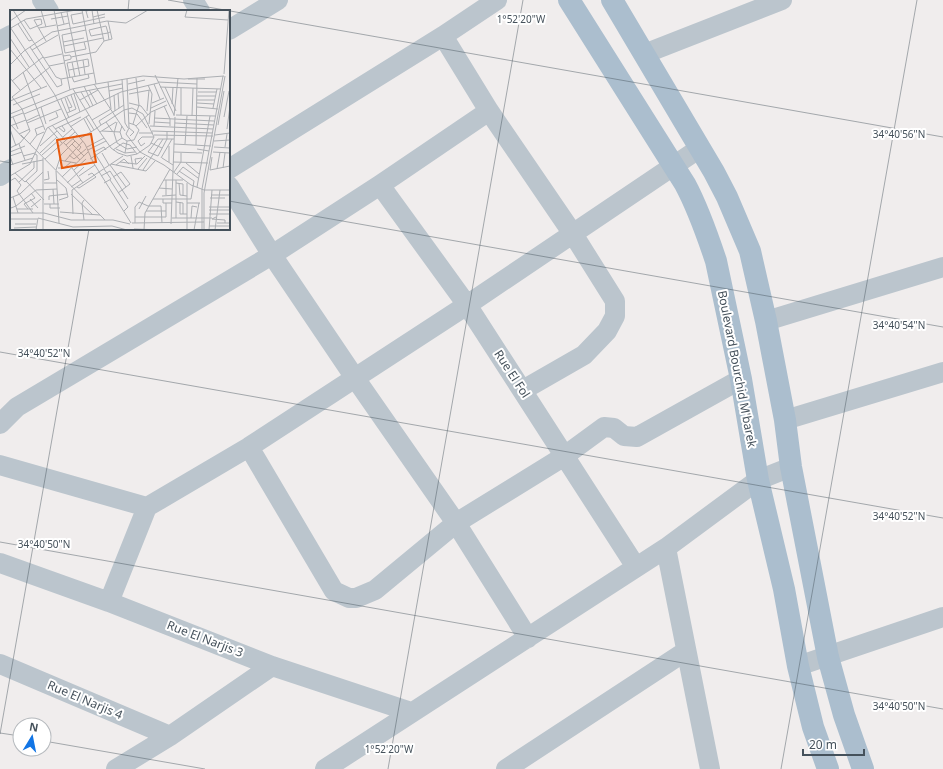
<svg xmlns="http://www.w3.org/2000/svg" width="943" height="769" viewBox="0 0 943 769" font-family="'Noto Sans',sans-serif">
<style>
.lines{fill:none;stroke-linecap:round;stroke-linejoin:round}
.minor{stroke:#bbc5cd;stroke-width:20}
.major{stroke:#abbece;stroke-width:22}
.ticks{fill:none;stroke:#45515b;stroke-width:1;stroke-opacity:0.45}
.labels{text-anchor:middle;stroke-width:4;stroke-linejoin:round;paint-order:stroke}
.street-label{font-size:12px;fill:#45515b;stroke:#fff}
.inset-road{fill:none;stroke:#acafb3;stroke-width:1}
.view{fill:#e8590c;fill-opacity:0.15;stroke:#e8590c;stroke-width:2}
.inset-edge{fill:none;stroke:#45515b;stroke-width:2}
.ticks-label{font-size:10px;text-anchor:middle;fill:#45515b;stroke:#fff;stroke-width:4;stroke-linejoin:round;paint-order:stroke}
</style>
<rect width="100%" height="100%" fill="#f0eded"/>
<g class="lines">
<path class="minor" d="M 42,0 L 49,11
M 193,0 L 200,11
M 229,30 L 278,0
M 443,36 L 489,111 L 573,234 L 615,301 L 615,316 L 607,331 L 584,355 L 523,390
M 0,41 L 11,35
M 644,54 L 782,0
M 229,169 L 443,36 L 497,0
M 0,176 L 11,169
M 380,185 L 467,305 L 636,567
M 229,186 L 272,255 L 355,378 L 456,523 L 528,638
M 766,321 L 943,267
M 785,420 L 943,372
M 0,424 L 17,407 L 272,255 L 380,185 L 489,111
M 249,447 L 334,591 L 349,598 L 356,598 L 375,590 L 456,523 L 563,457 L 604,427 L 614,428 L 624,436 L 637,437 L 741,379
M 0,465 L 147,507
M 666,548 L 710,769
M 0,563 L 109,602 L 272,666 L 411,712
M 109,602 L 147,507 L 249,447 L 467,305 L 700,148
M 0,664 L 170,736
M 798,666 L 943,617
M 116,769 L 170,736 L 272,666
M 325,769 L 666,548 L 758,480 L 791,467
M 506,769 L 686,651"/>
<path class="major" d="M 569,0 L 685,184 C 698,208 707,234 716,261 L 741,379 L 758,480 L 784,589 L 798,666 L 813,727 L 828,769
M 612,0 L 714,172 L 727,197 L 750,251 L 766,321 L 785,420 L 791,467 L 828,657 L 844,715 L 863,769"/>
</g>
<path class="ticks" d="M 168,0 L 943,137M 128,11 L 129,0M 0,161 L 11,163M 229,201 L 943,327M 0,352 L 943,518M 0,542 L 943,709M 0,733 L 20,736M 0,734 L 89,229M 44,741 L 205,769M 388,769 L 523,0M 781,769 L 917,0"/>
<g class="labels">
<g class="street-label">
<text transform="translate(737 369) rotate(79)" y="4">Boulevard Bourchid M'barek</text>
<text transform="translate(512 374) rotate(57)" y="4">Rue El Fol</text>
<text transform="translate(205 639) rotate(21)" y="4">Rue El Narjis 3</text>
<text transform="translate(85 700) rotate(23)" y="4">Rue El Narjis 4</text>
</g>
</g>
<g transform="translate(10 10)">
<rect width="220" height="220" fill="#f0eded"/>
<path class="inset-road" d="M 3,0 L 46,67 L 51,69M 31,0 L 36,17M 44,0 L 60,80M 72,0 L 86,74M 82,0 L 84,14M 87,0 L 94,31M 177,0 L 175,7 L 218,10M 51,2 L 54,14M 57,2 L 70,66M 72,3 L 61,5 L 63,14 L 95,7M 83,7 L 95,4M 78,8 L 76,1 L 81,0M 41,9 L 58,6M 14,10 L 20,19 L 32,14 L 31,9 L 24,10M 24,10 L 36,31M 0,11 L 16,0M 8,14 L 19,31 L 22,30M 47,16 L 59,13M 0,17 L 45,85 L 58,113 L 75,134 L 83,152 L 121,213M 1,18 L 16,9 L 66,0M 29,18 L 46,15M 0,28 L 19,57M 99,30 L 98,23 L 96,16 L 79,20 L 81,26 L 86,25 L 98,23 L 100,22M 53,32 L 74,28M 74,32 L 76,39 L 55,43 L 52,25 L 76,20M 54,36 L 93,28M 20,37 L 47,77 L 52,75 L 51,69M 0,39 L 31,78M 22,40 L 48,25M 53,46 L 60,45 L 61,47 L 61,49 L 54,51M 61,47 L 86,42 L 94,31 L 102,29 L 98,11M 34,48 L 52,44M 73,50 L 75,64M 62,52 L 65,67M 0,55 L 14,41 L 42,22 L 97,11 L 116,13 L 138,0M 39,56 L 54,53M 59,60 L 79,56 L 78,49 L 57,53 L 60,68M 13,62 L 35,120M 214,64 L 219,0M 145,65 L 164,105M 62,67 L 64,72 L 71,70 L 79,68 L 78,64M 0,68 L 10,80M 51,69 L 84,63M 112,69 L 115,113 L 118,118M 117,69 L 119,118M 178,69 L 195,69M 2,71 L 33,47M 148,72 L 187,74M 84,74 L 115,121M 118,74 L 135,70M 144,74 L 150,89M 138,75 L 142,84 L 139,114M 74,76 L 83,96M 150,77 L 211,79M 155,77 L 166,101M 63,79 L 87,118 L 101,138 L 108,143 L 117,146 L 127,144 L 140,135 L 144,127 L 133,104 L 122,98 L 114,100 L 96,112 L 91,115 L 87,118 L 84,120 L 71,128M 79,80 L 87,94M 99,81 L 113,78M 71,82 L 80,97M 188,82 L 206,82M 65,83 L 112,74M 108,83 L 109,98M 64,84 L 70,102M 119,84 L 140,80M 104,85 L 105,101M 187,86 L 205,86M 57,87 L 62,97 L 59,98M 55,88 L 60,102M 51,89 L 59,108M 70,90 L 88,80M 187,90 L 205,90M 0,91 L 37,76M 119,93 L 131,96 L 138,105M 142,93 L 154,88M 187,93 L 204,94M 162,94 L 163,77M 3,95 L 30,84M 154,96 L 160,109 L 160,116M 31,97 L 36,114M 187,97 L 208,99M 141,98 L 156,91M 203,98 L 207,79M 137,101 L 139,80M 57,103 L 66,99 L 61,85M 119,103 L 127,104 L 137,118M 0,104 L 62,79 L 86,74 L 133,66 L 174,69 L 214,66M 14,104 L 65,83M 166,105 L 205,106M 171,105 L 171,78M 164,106 L 168,68M 182,106 L 183,78M 3,107 L 8,119M 76,107 L 84,120M 214,107 L 219,81M 0,108 L 13,103M 144,108 L 204,111M 74,109 L 81,122M 82,110 L 101,99 L 98,72M 16,111 L 29,105M 39,111 L 48,107 L 46,102M 96,112 L 103,122M 107,112 L 104,123 L 107,133 L 117,139 L 127,137M 144,112 L 160,113M 17,113 L 51,99M 165,113 L 204,115M 0,114 L 14,129M 123,114 L 129,95 L 126,68M 42,115 L 55,130M 91,115 L 89,111 L 114,95M 208,115 L 214,81M 0,116 L 16,110M 112,116 L 110,122 L 112,128 L 117,131 L 124,130 L 129,120 L 125,115 L 119,113M 126,116 L 141,102 L 157,95M 140,116 L 203,119M 144,116 L 145,101M 38,117 L 52,133M 48,117 L 54,122 L 55,120 L 52,116M 60,117 L 79,105M 0,119 L 6,136M 45,119 L 71,107M 217,119 L 220,96M 92,121 L 110,122M 142,121 L 202,123M 157,121 L 157,129 L 148,146 L 138,142 L 148,129 L 164,129M 90,122 L 106,112M 129,123 L 143,123M 9,124 L 20,119M 11,125 L 95,210M 27,125 L 25,119 L 33,116M 144,125 L 203,126M 205,125 L 220,123M 120,126 L 124,122 L 119,118 L 116,124 L 130,142 L 154,155 L 181,175 L 194,180 L 220,180M 53,127 L 62,119M 63,129 L 71,137 L 68,141M 204,131 L 220,130M 53,132 L 70,150M 135,133 L 131,136 L 128,131 L 132,127 L 144,127M 141,133 L 152,138M 9,134 L 15,150M 20,134 L 27,125 L 34,122M 62,134 L 74,146M 164,134 L 201,136M 175,134 L 177,106M 56,135 L 67,125M 186,135 L 187,68M 30,136 L 47,121M 77,137 L 94,128M 204,137 L 220,138M 215,137 L 217,124M 0,138 L 10,133 L 20,121 L 12,99 L 2,87 L 40,57M 106,139 L 115,143 L 125,142M 187,139 L 199,141 L 192,179 L 192,220M 78,140 L 96,131M 103,140 L 113,133 L 120,135 L 127,144M 199,141 L 213,66M 0,142 L 15,136M 164,142 L 192,143M 203,142 L 220,143M 30,143 L 47,127M 92,143 L 99,155M 115,143 L 117,131M 25,144 L 27,145 L 27,161M 32,145 L 49,130M 59,145 L 64,149 L 76,139M 13,146 L 25,143M 121,146 L 123,158M 132,148 L 125,149 L 126,154 L 127,154 L 135,146M 151,148 L 162,129M 152,148 L 163,155M 35,149 L 65,122M 80,149 L 112,128M 49,150 L 66,153M 55,151 L 73,131M 110,152 L 126,154M 159,152 L 159,136M 163,152 L 198,153M 176,153 L 189,164M 12,154 L 33,150M 101,154 L 136,161 L 145,151M 0,155 L 23,148M 3,155 L 0,146 L 12,142M 100,155 L 116,177M 106,155 L 114,149 L 119,154M 48,158 L 54,158 L 61,152M 62,158 L 73,173M 94,158 L 84,142 L 94,137 L 96,140M 213,158 L 215,143M 94,159 L 101,169 L 94,173M 128,159 L 137,148M 207,159 L 210,142M 46,160 L 51,145 L 65,131M 64,160 L 76,149M 133,160 L 153,129M 200,160 L 202,147M 200,160 L 220,156M 46,161 L 49,213M 164,162 L 171,152 L 171,143M 5,163 L 15,172 L 27,161M 167,164 L 173,157 L 188,168M 0,166 L 20,154 L 37,118 L 111,82 L 148,73M 69,166 L 85,155M 91,166 L 100,161 L 118,189M 52,167 L 78,142M 103,167 L 111,162 L 120,174 L 108,183M 34,170 L 39,169 L 38,161M 47,170 L 56,178 L 58,187 L 49,190M 100,170 L 118,197 L 114,201M 154,170 L 173,170M 0,171 L 5,168 L 11,175 L 7,181 L 23,203M 16,171 L 34,190M 9,172 L 24,158 L 24,151M 34,173 L 47,173M 57,173 L 74,157M 166,173 L 173,174 L 173,186M 169,173 L 170,185 L 177,186M 61,177 L 71,170M 67,177 L 69,178 L 86,167 L 82,163 L 78,165M 187,177 L 200,106M 149,178 L 162,179M 43,179 L 44,194M 61,184 L 83,205M 156,185 L 156,170M 201,185 L 220,185M 152,186 L 166,185M 3,187 L 8,203M 0,188 L 10,184 L 33,162M 200,188 L 215,188M 20,189 L 28,198M 143,189 L 181,189 L 184,171 L 169,161M 153,189 L 153,193 L 162,193M 39,190 L 39,186 L 57,184M 166,192 L 173,193 L 173,204M 170,192 L 170,204 L 177,204M 177,193 L 190,193M 34,194 L 49,194M 40,194 L 40,198 L 50,198M 0,195 L 1,198 L 6,196 L 26,180 L 47,179M 21,197 L 31,189M 199,197 L 220,197M 7,199 L 23,199M 18,199 L 14,194 L 25,188 L 21,183M 129,199 L 136,186M 199,200 L 220,200M 136,201 L 156,201M 50,202 L 90,205M 0,203 L 34,203 L 61,210 L 103,210 L 120,214M 63,204 L 62,180 L 113,146M 199,204 L 220,204M 125,207 L 156,207 L 156,193M 206,207 L 202,209 L 215,210 L 215,213M 162,208 L 202,208M 166,208 L 166,170M 181,208 L 182,196 L 187,197M 0,209 L 27,209M 74,210 L 72,193 L 74,190M 122,213 L 194,212M 125,213 L 125,197 L 129,192 L 138,196 L 151,196 L 152,213M 207,213 L 220,213M 5,214 L 26,214M 161,214 L 165,107M 102,216 L 117,220M 199,216 L 220,216M 4,218 L 26,217M 124,219 L 152,220M 26,220 L 28,208 L 63,217 L 102,216M 33,220 L 33,148M 134,220 L 135,203 L 160,159M 177,220 L 177,173M 184,220 L 189,193M 194,220 L 194,183 L 215,66M 199,220 L 202,180M 205,220 L 210,180"/>
<path class="view" d="M 81,124 L 86,152 L 52,158 L 47,130 Z"/>
<rect width="220" height="220" class="inset-edge"/>
</g>
<g class="ticks-label">
<text x="521" y="23">1°52'20"W</text>
<text x="899" y="138">34°40'56"N</text>
<text x="899" y="329">34°40'54"N</text>
<text x="44" y="357">34°40'52"N</text>
<text x="899" y="520">34°40'52"N</text>
<text x="44" y="548">34°40'50"N</text>
<text x="899" y="710">34°40'50"N</text>
<text x="389" y="753">1°52'20"W</text>
</g>
<g transform="translate(32 737) rotate(10)"><circle r="19" fill="#ffffff" stroke="#b5b9bd"/>
<path d="M0-3L7 15L0 10L-7 15Z" fill="#1275e5"/>
<text y="-6" font-size="11" font-weight="bold" text-anchor="middle" fill="#45515b">N</text>
</g>
<path d="M803 749v6h61v-6" fill="none" stroke="#45515b" stroke-width="2"/>
<text x="809" y="749" font-size="12" fill="#45515b" stroke="#ffffff" stroke-width="3" paint-order="stroke">20 m</text>
</svg>
